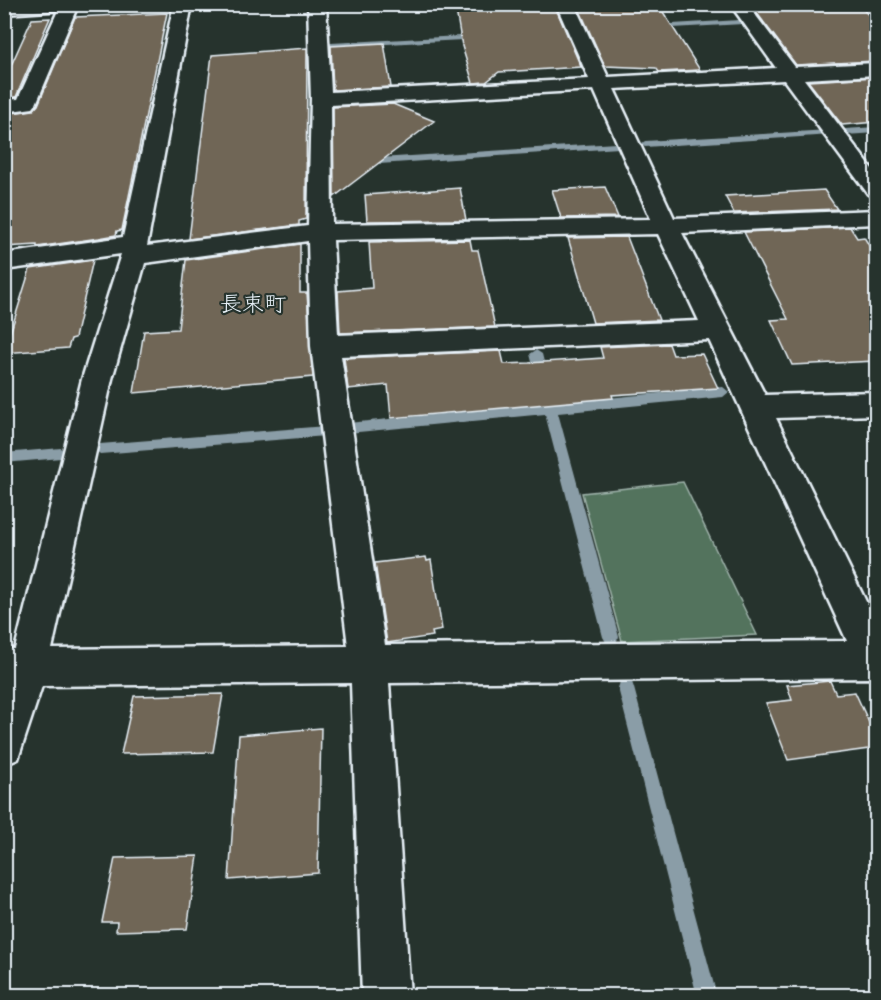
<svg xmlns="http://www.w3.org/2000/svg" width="881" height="1000" viewBox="0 0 881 1000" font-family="'Patrick Hand','Klee One',sans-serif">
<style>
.green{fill:#53735d;stroke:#9eb2aa;stroke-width:1.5}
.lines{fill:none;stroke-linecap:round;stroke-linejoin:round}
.stream{fill:#8a9da7;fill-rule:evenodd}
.building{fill:#6f6657;stroke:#e8f1f8;stroke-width:1.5}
.street-casing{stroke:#e8f1f8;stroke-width:5}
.secondary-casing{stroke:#e8f1f8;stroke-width:5}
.street{fill:#26332d;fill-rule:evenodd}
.secondary{fill:#26332d;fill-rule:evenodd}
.labels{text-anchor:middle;stroke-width:4.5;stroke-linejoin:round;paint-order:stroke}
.quarter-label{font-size:22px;fill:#e8f1f8;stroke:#26332d}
</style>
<rect width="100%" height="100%" fill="#26332d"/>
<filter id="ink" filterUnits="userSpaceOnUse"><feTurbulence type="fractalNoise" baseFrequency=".0167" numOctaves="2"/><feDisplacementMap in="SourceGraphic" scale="12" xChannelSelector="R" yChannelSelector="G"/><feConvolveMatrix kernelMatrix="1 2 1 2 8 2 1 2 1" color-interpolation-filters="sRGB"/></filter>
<g filter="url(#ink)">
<path class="green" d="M 683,482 L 757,635 L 622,641 L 582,493 Z"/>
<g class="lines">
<path class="stream" d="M 876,13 L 876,17 L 852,19 L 848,17 Z
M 740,20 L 743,20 L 743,24 L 655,29 L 651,27 L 655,25 Z
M 478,35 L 481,35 L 481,39 L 331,47 L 327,45 L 331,43 Z
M 876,127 L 876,133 L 845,135 L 841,132 L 845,129 Z
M 828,130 L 831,131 L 831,135 L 645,147 L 641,144 L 645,141 Z
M 616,143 L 620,146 L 619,148 L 364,165 L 359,162 L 364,159 Z
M 536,350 L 542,354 L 548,378 L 542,382 L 536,378 L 530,354 Z
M 723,387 L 729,392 L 723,397 L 558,413 L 619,637 L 616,642 L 611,644 L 606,642 L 603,637 L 545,414 L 348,433 L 342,428 L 348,423 L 543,404 L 542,400 L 548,395 L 552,397 L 555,403 Z
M 326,426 L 332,431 L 326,436 L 100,454 L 94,449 L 100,444 Z
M 61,448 L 67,453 L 61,458 L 4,463 L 4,453 Z
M 626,680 L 632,682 L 634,688 L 717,996 L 697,996 L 618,688 L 620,682 Z"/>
</g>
<path class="building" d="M 455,4 L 554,4 L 581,67 L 499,72 L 486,82 L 473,83 L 462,46 Z
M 577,4 L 658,4 L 700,70 L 659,72 L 656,68 L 605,66 Z
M 750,4 L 858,4 L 876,23 L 876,61 L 796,65 Z
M 167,13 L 122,230 L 117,231 L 116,235 L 99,238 L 37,247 L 37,245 L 4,247 L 4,114 L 33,110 L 38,105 L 75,17 Z
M 50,18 L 16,97 L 4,98 L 4,81 L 32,19 Z
M 384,43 L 391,87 L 333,90 L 331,46 Z
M 307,48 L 306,219 L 299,221 L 299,225 L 189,239 L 212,55 Z
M 876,77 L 876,122 L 842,125 L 808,81 Z
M 393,104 L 434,121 L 334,197 L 333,107 Z
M 605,187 L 618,217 L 561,218 L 552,190 Z
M 460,188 L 466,220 L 367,221 L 365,195 Z
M 824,190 L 837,209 L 734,213 L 725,196 Z
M 850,227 L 857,238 L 864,237 L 876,257 L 876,361 L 792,365 L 771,320 L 788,319 L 744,232 Z
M 627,237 L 659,320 L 593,323 L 568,238 Z
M 470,240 L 472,250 L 478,250 L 495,327 L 340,333 L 338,291 L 372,288 L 369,242 Z
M 300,244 L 300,293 L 307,293 L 313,377 L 134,393 L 144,331 L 178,329 L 186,260 Z
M 93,260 L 75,338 L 71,339 L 68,348 L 4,353 L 30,269 Z
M 669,344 L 673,355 L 702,354 L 718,388 L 612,395 L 613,398 L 391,418 L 388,385 L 348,389 L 344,358 L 501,351 L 504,364 L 529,363 L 603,358 L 600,347 Z
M 426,557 L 427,561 L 431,560 L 442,630 L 432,632 L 433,636 L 387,643 L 375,563 Z
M 830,681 L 836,694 L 855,692 L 876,738 L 876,748 L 788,760 L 766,703 L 792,700 L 787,685 Z
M 223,694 L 213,752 L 121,754 L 134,696 Z
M 321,728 L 318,873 L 229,880 L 239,735 Z
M 198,856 L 187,929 L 116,931 L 117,922 L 102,922 L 115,858 Z"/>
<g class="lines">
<g class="street-casing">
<path id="street" d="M 61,4 L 78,5 L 36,104 L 33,108 L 4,112 L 4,100 L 18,99 Z
M 174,4 L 192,4 L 147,246 L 308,226 L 311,99 L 308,4 L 326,4 L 331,92 L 589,79 L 556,4 L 574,4 L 608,77 L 776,68 L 730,4 L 747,4 L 795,67 L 876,63 L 876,75 L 804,79 L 876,174 L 876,196 L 868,194 L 784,80 L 614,89 L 674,218 L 876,210 L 876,224 L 682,233 L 765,395 L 876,392 L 876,415 L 776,418 L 876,622 L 876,680 L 869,678 L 389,683 L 410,996 L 362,996 L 351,683 L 42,686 L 18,759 L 4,765 L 4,649 L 15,649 L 82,379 L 121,254 L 4,270 L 4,254 L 123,237 ZM 594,90 L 651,219 L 332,224 L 331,105 ZM 658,234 L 699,321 L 338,335 L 333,240 ZM 308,241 L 311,346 L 348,646 L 52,649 L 112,379 L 145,263 ZM 709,340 L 847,641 L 385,645 L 341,356 Z"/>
</g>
<g class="secondary-casing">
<path id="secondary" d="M 4,4 L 86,4 L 78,9 L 4,14 Z"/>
</g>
<use href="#street" class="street"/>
<use href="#secondary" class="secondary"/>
</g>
</g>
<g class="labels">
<g class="quarter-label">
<text x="253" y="311">長束町</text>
</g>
</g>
<rect width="881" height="1000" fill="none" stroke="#26332d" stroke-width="24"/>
<rect x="12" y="12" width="857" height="976" fill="none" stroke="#e8f1f8" stroke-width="2" filter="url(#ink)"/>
</svg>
